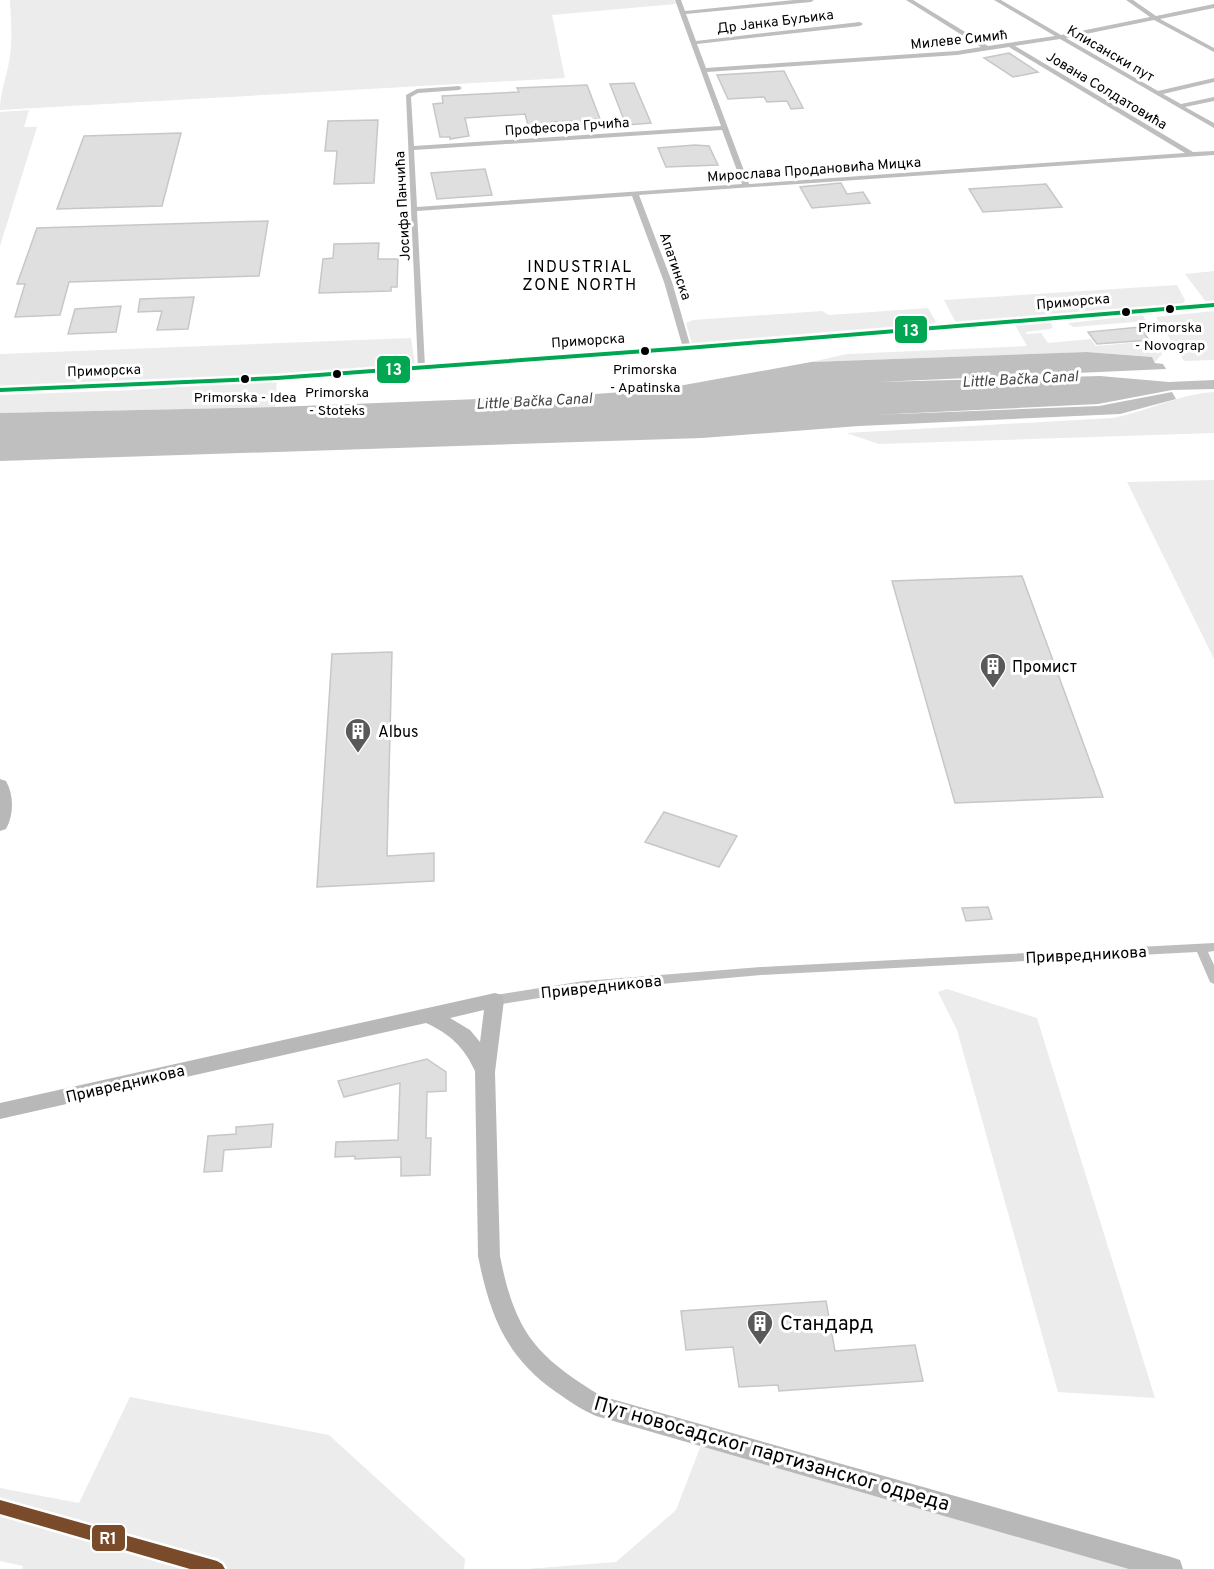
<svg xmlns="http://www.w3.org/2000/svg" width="1214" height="1569" viewBox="0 0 1214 1569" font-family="Overpass,sans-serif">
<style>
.green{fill:#ececec}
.water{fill:#bfbfbf}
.building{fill:#dfdfdf;stroke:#c7c7c7;stroke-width:1.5}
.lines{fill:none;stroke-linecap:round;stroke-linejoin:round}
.street{fill:#bebebe;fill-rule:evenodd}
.secondary{fill:#b8b8b8;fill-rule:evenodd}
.bus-1-casing{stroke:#fff;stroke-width:5}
.bus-1{fill:#00a651;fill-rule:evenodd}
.rail-1-casing{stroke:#fff;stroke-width:5}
.rail-1{fill:#7a4b2a;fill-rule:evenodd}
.bus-dot{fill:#000;stroke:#fff;stroke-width:2}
.labels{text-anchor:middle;stroke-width:6;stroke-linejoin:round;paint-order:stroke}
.far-street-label{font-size:14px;fill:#000;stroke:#fff}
.bus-label{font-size:14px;fill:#000;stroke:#fff}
.far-water-label{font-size:15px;font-style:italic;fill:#444;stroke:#fff}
.far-quarter-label{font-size:16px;letter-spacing:1.5px;fill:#000;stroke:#fff}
.poi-label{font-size:16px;fill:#000;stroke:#fff;text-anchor:start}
.street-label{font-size:16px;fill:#000;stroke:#fff}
.near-poi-label{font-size:20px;fill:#000;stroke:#fff;text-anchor:start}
.near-street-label{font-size:20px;fill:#000;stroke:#fff}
.line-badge{stroke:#fff;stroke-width:2}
.badge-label{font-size:16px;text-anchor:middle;font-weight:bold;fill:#fff}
</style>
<rect width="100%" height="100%" fill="#fff"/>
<path class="green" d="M 10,0 L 674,0 L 676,4 L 552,15 L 565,78 L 0,110 C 0,93 6,79 9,62 C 13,41 11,21 10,0 Z
M 29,110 L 24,127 L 37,127 L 0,246 L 0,112 Z
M 1214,271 L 1214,301 L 1206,302 L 1185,274 Z
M 1177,285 L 1185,300 L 1183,304 L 960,322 L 955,321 L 944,300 Z
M 928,308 L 936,322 L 932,325 L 692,344 L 686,323 L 693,320 L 822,311 L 829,315 Z
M 1214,311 L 1214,360 L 1184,361 L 1156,317 Z
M 1143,315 L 1146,321 L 1073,327 L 1068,323 Z
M 1050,322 L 1053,327 L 1050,329 L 1025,332 L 1027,334 L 1041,333 L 1048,343 L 1091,339 L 1096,346 L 1152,341 L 1160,344 L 1162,354 L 1155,362 L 1152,357 L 1087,352 L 811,362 L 847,354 L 1027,346 L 1015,325 Z
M 411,338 L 415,365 L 281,375 L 0,387 L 0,354 Z
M 277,380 L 275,407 L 0,413 L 0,395 L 134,390 Z
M 1214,392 L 1214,433 L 879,444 L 846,433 L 1112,418 C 1147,412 1178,394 1214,392 Z
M 1214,480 L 1214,659 L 1127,482 Z
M 947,989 L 1037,1018 L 1155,1398 L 1058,1392 L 957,1030 L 938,992 Z
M 130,1397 L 329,1435 L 465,1559 L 464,1569 L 22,1569 L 23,1566 L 0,1561 L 0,1488 L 79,1503 Z
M 701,1445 L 1132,1569 L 527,1569 L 616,1562 L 676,1510 Z"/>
<path class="water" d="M 1087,352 L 1152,357 L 1155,363 L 1163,364 L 1166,369 L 878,382 L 1100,376 L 1169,382 L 1214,380 L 1214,389 L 1172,390 L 1098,404 L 873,415 L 1099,406 L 1172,392 L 1176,399 L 1120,414 L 859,426 L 702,438 L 0,461 L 0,413 L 276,407 L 582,395 L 662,389 L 811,362 Z"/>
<path class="building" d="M 1009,53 L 1038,72 L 1013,77 L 984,58 Z
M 784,71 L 803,108 L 791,109 L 787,101 L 767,102 L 764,97 L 728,99 L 717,75 Z
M 634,83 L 651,123 L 626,125 L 610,84 Z
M 587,85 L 600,119 L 596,119 L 599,127 L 575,128 L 572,121 L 552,122 L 554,130 L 530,132 L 525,114 L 465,118 L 469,136 L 450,139 L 450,137 L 440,137 L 433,104 L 443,103 L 442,96 L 519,92 L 517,88 Z
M 378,120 L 374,183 L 334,184 L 337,151 L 325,151 L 328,121 Z
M 181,133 L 162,206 L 57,209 L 84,136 Z
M 695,145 L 709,146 L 718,165 L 666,167 L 658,148 Z
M 485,169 L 492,195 L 437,199 L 431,173 Z
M 841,183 L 847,194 L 863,192 L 870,203 L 812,208 L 800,187 Z
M 1046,184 L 1062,207 L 983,212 L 969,189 Z
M 268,221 L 259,276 L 69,282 L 60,315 L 15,317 L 25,284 L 17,284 L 37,228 Z
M 379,243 L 378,259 L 398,259 L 397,287 L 391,287 L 391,291 L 319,293 L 323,259 L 333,258 L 334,244 Z
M 194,297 L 188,329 L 157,330 L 162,311 L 138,312 L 140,299 Z
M 121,306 L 116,332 L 68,334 L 75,309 Z
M 1140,327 L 1149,340 L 1097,344 L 1088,332 Z
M 1022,576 L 1103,797 L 955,803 L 892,581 Z
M 392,652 L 387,856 L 434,853 L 434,881 L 317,887 L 332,654 Z
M 664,812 L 737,836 L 719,867 L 645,842 Z
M 988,907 L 992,919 L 966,921 L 962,908 Z
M 427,1059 L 446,1072 L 446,1091 L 427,1092 L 426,1138 L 431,1138 L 430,1175 L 401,1176 L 401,1157 L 355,1159 L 355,1156 L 335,1157 L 336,1142 L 398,1140 L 400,1083 L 344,1097 L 338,1081 Z
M 273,1124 L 271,1147 L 224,1150 L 222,1171 L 204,1172 L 208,1136 L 236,1134 L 236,1127 Z
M 826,1301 L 835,1351 L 915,1345 L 923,1381 L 779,1391 L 778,1385 L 739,1387 L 733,1347 L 686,1350 L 681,1311 Z"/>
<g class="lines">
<path class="street" d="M 675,0 L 681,0 L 685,11 L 794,0 L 814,0 L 811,2 L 686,14 L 696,41 L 860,22 L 863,24 L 860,26 L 697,44 L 706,68 L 957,51 L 981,47 L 906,0 L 913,0 L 988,46 L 1055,36 L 994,0 L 1001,0 L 1061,35 L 1150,17 L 1126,0 L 1133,0 L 1156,16 L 1214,4 L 1214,8 L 1160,19 L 1214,48 L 1214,52 L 1154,20 L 1066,38 L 1158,91 L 1214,78 L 1214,82 L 1163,94 L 1181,104 L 1214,97 L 1214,101 L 1185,107 L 1214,123 L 1214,128 L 1060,39 L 1015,46 L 1193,152 L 1214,151 L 1214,155 L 639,195 L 672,282 L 691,348 L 687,350 L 683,348 L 664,282 L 632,196 L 417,211 L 425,367 L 421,369 L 418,369 L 406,95 L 417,89 L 459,86 L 462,88 L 459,90 L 418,93 L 411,97 L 414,146 L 721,126 ZM 1009,47 L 1185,153 L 749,184 L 707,72 L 957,55 ZM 722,130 L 742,184 L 417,207 L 414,150 Z
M 1214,943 L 1214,951 L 1208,952 L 1214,965 L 1214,984 L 1210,982 L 1197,952 L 761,975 L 584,991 L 495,1005 L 491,1003 L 489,1000 L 491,997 L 495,995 L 584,981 L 761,967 Z"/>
<path class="secondary" d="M 1214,301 L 1214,309 L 687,352 L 277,382 L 0,394 L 0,386 L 277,374 L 687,344 Z
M 0,779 L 6,781 C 14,795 14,815 6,829 L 0,831 Z
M 495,993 L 502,995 L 504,1000 L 495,1072 L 500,1256 C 515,1332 535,1356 601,1396 L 1171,1557 L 1180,1560 L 1183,1569 L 1129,1569 L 596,1416 C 582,1410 569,1401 556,1392 C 505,1356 490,1315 478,1256 L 475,1071 C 464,1047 450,1034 426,1023 L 0,1119 L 0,1103 ZM 484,1010 L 480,1042 L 470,1030 L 450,1018 Z"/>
<g class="bus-1-casing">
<path id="bus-1" d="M 1214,303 L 1214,307 L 687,350 L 277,380 L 0,392 L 0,388 L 277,376 L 687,346 Z"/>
</g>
<use href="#bus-1" class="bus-1"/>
<g class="rail-1-casing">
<path id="rail-1" d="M 0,1500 L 217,1561 L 222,1564 L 225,1569 L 190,1569 L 0,1514 Z"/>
</g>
<use href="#rail-1" class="rail-1"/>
</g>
<defs>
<g id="building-pin" transform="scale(1.35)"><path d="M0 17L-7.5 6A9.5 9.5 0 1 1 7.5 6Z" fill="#595959" stroke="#fff"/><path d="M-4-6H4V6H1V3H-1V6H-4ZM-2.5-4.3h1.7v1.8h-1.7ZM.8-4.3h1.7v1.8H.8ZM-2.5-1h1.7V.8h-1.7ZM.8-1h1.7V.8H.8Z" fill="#fff"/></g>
</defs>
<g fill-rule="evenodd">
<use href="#building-pin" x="993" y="666"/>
<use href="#building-pin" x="358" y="731"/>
<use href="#building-pin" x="760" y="1323"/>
</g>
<g class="bus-dot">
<circle cx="1170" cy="309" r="5"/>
<circle cx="1126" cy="312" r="5"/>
<circle cx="645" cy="351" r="5"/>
<circle cx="337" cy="374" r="5"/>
<circle cx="245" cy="379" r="5"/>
</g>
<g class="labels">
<g class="far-street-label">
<text transform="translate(775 21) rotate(-7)" y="5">Др Јанка Буљика</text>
<text transform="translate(959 39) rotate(-6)" y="5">Милеве Симић</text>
<text transform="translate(1111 53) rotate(30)" y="5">Клисански пут</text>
<text transform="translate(1107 90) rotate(31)" y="5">Јована Солдатовића</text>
<text transform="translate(567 126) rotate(-4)" y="5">Професора Грчића</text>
<text transform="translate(814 169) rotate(-4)" y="5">Мирослава Продановића Мицка</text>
<text transform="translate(402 206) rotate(-93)" y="5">Јосифа Панчића</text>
<text transform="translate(676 266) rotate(71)" y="5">Апатинска</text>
<text transform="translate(1073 301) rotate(-5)" y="5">Приморска</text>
<text transform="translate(588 340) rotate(-4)" y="5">Приморска</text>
<text transform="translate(104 370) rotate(-2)" y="5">Приморска</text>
</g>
<g class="bus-label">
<text x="1170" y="332">Primorska<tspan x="1170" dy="18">- Novograp</tspan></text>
<text x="645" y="374">Primorska<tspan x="645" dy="18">- Apatinska</tspan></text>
<text x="337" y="397">Primorska<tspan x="337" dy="18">- Stoteks</tspan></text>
<text x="245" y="402">Primorska - Idea</text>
</g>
<g class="far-water-label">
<text transform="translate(1020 379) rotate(-3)" y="5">Little Bačka Canal</text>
<text transform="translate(534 401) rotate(-3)" y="5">Little Bačka Canal</text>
</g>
<g class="far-quarter-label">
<text x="580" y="272">INDUSTRIAL<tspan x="580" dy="18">ZONE NORTH</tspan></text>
</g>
<g class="poi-label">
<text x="1012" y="672">Промист</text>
<text x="378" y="737">Albus</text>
</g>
<g class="street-label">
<text transform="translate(1086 954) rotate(-3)" y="6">Привредникова</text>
<text transform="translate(601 986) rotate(-6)" y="6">Привредникова</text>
<text transform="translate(125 1083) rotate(-13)" y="6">Привредникова</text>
</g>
<g class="near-poi-label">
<text x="780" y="1330">Стандард</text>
</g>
<g class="near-street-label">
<text transform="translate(772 1453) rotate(16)" y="7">Пут новосадског партизанског одреда</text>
</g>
</g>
<g class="line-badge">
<rect x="894" y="315" width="34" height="29" rx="6" fill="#00a651"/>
<rect x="376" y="355" width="35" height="29" rx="6" fill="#00a651"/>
<rect x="91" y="1524" width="35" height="28" rx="6" fill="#7a4b2a"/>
</g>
<g class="badge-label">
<text x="911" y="336">13</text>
<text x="394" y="375">13</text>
<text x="108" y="1544">R1</text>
</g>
</svg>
